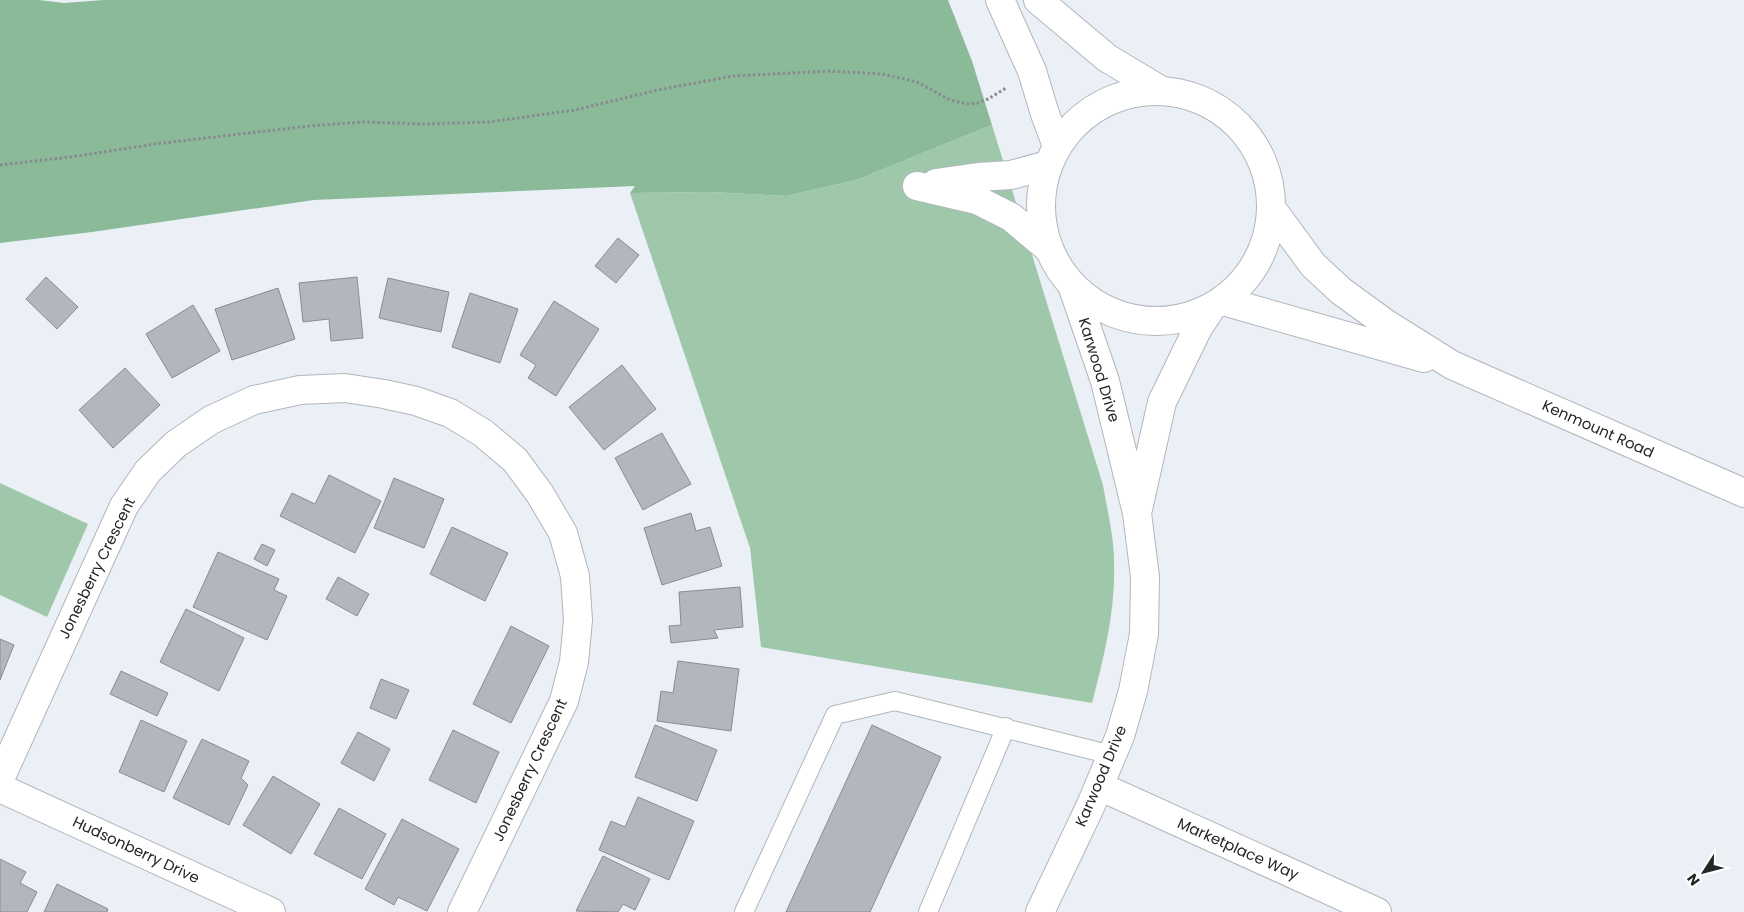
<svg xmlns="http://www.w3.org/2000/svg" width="1744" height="912" viewBox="0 0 1744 912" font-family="Poppins,sans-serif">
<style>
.green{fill:#9fc8ab}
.forest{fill:#8bba99}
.building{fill:#b2b7bd;stroke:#888d93}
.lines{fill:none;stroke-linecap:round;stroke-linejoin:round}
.service-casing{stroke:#b1b6bc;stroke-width:20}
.minor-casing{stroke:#b1b6bc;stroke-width:30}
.tertiary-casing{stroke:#b1b6bc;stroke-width:30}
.secondary-casing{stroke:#b1b6bc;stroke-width:30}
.path{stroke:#878b8f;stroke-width:3;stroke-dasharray:2.5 2.5;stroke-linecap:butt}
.service{stroke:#fff;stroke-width:18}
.minor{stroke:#fff;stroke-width:28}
.tertiary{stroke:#fff;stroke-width:28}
.secondary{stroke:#fff;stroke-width:28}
.labels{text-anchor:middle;stroke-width:4;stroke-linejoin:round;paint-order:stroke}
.street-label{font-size:15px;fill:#232527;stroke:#fff}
</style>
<rect width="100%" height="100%" fill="#ebf0f6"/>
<path class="green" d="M 992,125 L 1103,485 C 1107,509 1114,536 1114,561 C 1116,609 1104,657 1092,703 L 761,647 L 750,548 L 630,193 L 710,192 L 786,196 L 856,180 Z
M 0,483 L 88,524 L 47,617 L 0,595 Z"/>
<path class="forest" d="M 0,0 L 39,0 L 64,3 L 104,0 L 948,0 L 972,61 L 992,125 L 856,180 L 786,196 L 710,192 L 630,193 L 635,186 L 314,200 L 92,232 L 0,243 Z"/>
<path class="building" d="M 618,238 L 639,255 L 616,283 L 595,266 Z
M 46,277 L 78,307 L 57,329 L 26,299 Z
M 357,277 L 363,338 L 331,341 L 329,319 L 303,322 L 299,283 Z
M 388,278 L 449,292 L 441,332 L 379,318 Z
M 278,288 L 295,339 L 232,360 L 215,309 Z
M 470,293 L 518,309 L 500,363 L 452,347 Z
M 554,301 L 599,329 L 556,396 L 528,378 L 536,365 L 520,355 Z
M 193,305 L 220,351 L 172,378 L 146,334 Z
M 622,365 L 656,409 L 604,450 L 569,407 Z
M 125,368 L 160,405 L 113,448 L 79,410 Z
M 662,433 L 691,484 L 643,510 L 615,458 Z
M 329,475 L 381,501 L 355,553 L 280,516 L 292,493 L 315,504 Z
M 394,478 L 444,499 L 424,548 L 374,528 Z
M 691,513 L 696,531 L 710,527 L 722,566 L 662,585 L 644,528 Z
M 452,527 L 508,553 L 485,601 L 430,574 Z
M 262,544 L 275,550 L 267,566 L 254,559 Z
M 218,552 L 279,579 L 274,590 L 287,596 L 267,640 L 193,607 Z
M 338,577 L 369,594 L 357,616 L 326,599 Z
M 740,587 L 743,627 L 714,630 L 718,638 L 671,643 L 669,626 L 681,625 L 679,592 Z
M 186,609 L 244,638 L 219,691 L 160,662 Z
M 511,626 L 549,646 L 511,723 L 473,704 Z
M 0,639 L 14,645 L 0,680 Z
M 678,661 L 739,669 L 731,731 L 657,721 L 661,691 L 673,693 Z
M 121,671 L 168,693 L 157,716 L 110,694 Z
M 381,679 L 409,690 L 396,719 L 370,708 Z
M 141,720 L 187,741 L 164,792 L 119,772 Z
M 655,725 L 717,750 L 697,801 L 635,777 Z
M 872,725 L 941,757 L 870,912 L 786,912 Z
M 453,730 L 499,752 L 476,803 L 429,780 Z
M 358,732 L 390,749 L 374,781 L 341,763 Z
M 202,739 L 249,761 L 241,778 L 248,785 L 229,825 L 173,798 Z
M 273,776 L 320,804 L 291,854 L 243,825 Z
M 638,797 L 694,821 L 669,880 L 599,850 L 611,821 L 625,827 Z
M 339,808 L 386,834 L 362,879 L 314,854 Z
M 402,819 L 459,849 L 427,911 L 398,897 L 394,905 L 365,889 Z
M 603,856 L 650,879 L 635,910 L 623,904 L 618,912 L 576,911 Z
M 0,859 L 26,872 L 20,883 L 37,892 L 27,912 L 0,912 Z
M 57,884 L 108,909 L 107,912 L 44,912 Z"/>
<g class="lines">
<g class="service-casing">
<path id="service" d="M 744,912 L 835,715 L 895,701 L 1112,755
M 928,912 L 1006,727"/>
</g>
<g class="minor-casing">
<path id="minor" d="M 936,183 L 978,177 L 1011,175 L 1048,165
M 917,186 L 977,200 L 1011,217 L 1049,249
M 0,779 L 124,506 L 148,471 L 176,444 L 211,420 L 254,400 L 300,390 L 345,388 L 384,394 L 416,401 L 450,413 L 483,433 L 515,460 L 540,494 L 563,533 L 575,576 L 578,620 L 574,662 L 564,701 L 462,912
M 0,788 L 271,912"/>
</g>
<g class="tertiary-casing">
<path id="tertiary" d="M 1099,786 L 1377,912"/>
</g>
<g class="secondary-casing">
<path id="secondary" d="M 1000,0 L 1032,71 L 1045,114 L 1057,146
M 1038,0 L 1107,58 L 1162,91
M1041 206a115 115 0 1 1 230 0a115 115 0 1 1-230 0Z
M 1272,209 L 1313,265 L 1341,291 L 1385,323 L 1452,365 L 1744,493
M 1223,301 L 1424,358
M 1138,509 L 1162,402 L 1198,328 L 1211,308
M 1040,912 L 1090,807 L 1120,736 L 1133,691 L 1144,634 L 1145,577 L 1137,513 L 1105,381 L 1072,285"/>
</g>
<path class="path" d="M 0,165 L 70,157 L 155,144 L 309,126 L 364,122 L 424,124 L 489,122 L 575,110 L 658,90 L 733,76 L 830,71 L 882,74 L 917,82 L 950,100 L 969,104 L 978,103 L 988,99 L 1006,88"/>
<use href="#service" class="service"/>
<use href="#minor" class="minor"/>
<use href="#tertiary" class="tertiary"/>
<use href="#secondary" class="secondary"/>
</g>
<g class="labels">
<g class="street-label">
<text transform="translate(1099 370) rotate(73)" y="5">Karwood Drive</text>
<text transform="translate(1598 429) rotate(24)" y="5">Kenmount Road</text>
<text transform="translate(97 568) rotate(-64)" y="5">Jonesberry Crescent</text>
<text transform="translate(530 770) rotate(-65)" y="5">Jonesberry Crescent</text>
<text transform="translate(1101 776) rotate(-67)" y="5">Karwood Drive</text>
<text transform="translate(1238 849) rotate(24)" y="5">Marketplace Way</text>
<text transform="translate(136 850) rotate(25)" y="5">Hudsonberry Drive</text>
</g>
</g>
<g transform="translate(1704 872) rotate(234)" stroke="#ffffff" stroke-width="4" paint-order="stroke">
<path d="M0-4L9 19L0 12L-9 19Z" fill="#232527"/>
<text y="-8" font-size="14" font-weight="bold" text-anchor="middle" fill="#232527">N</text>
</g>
</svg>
